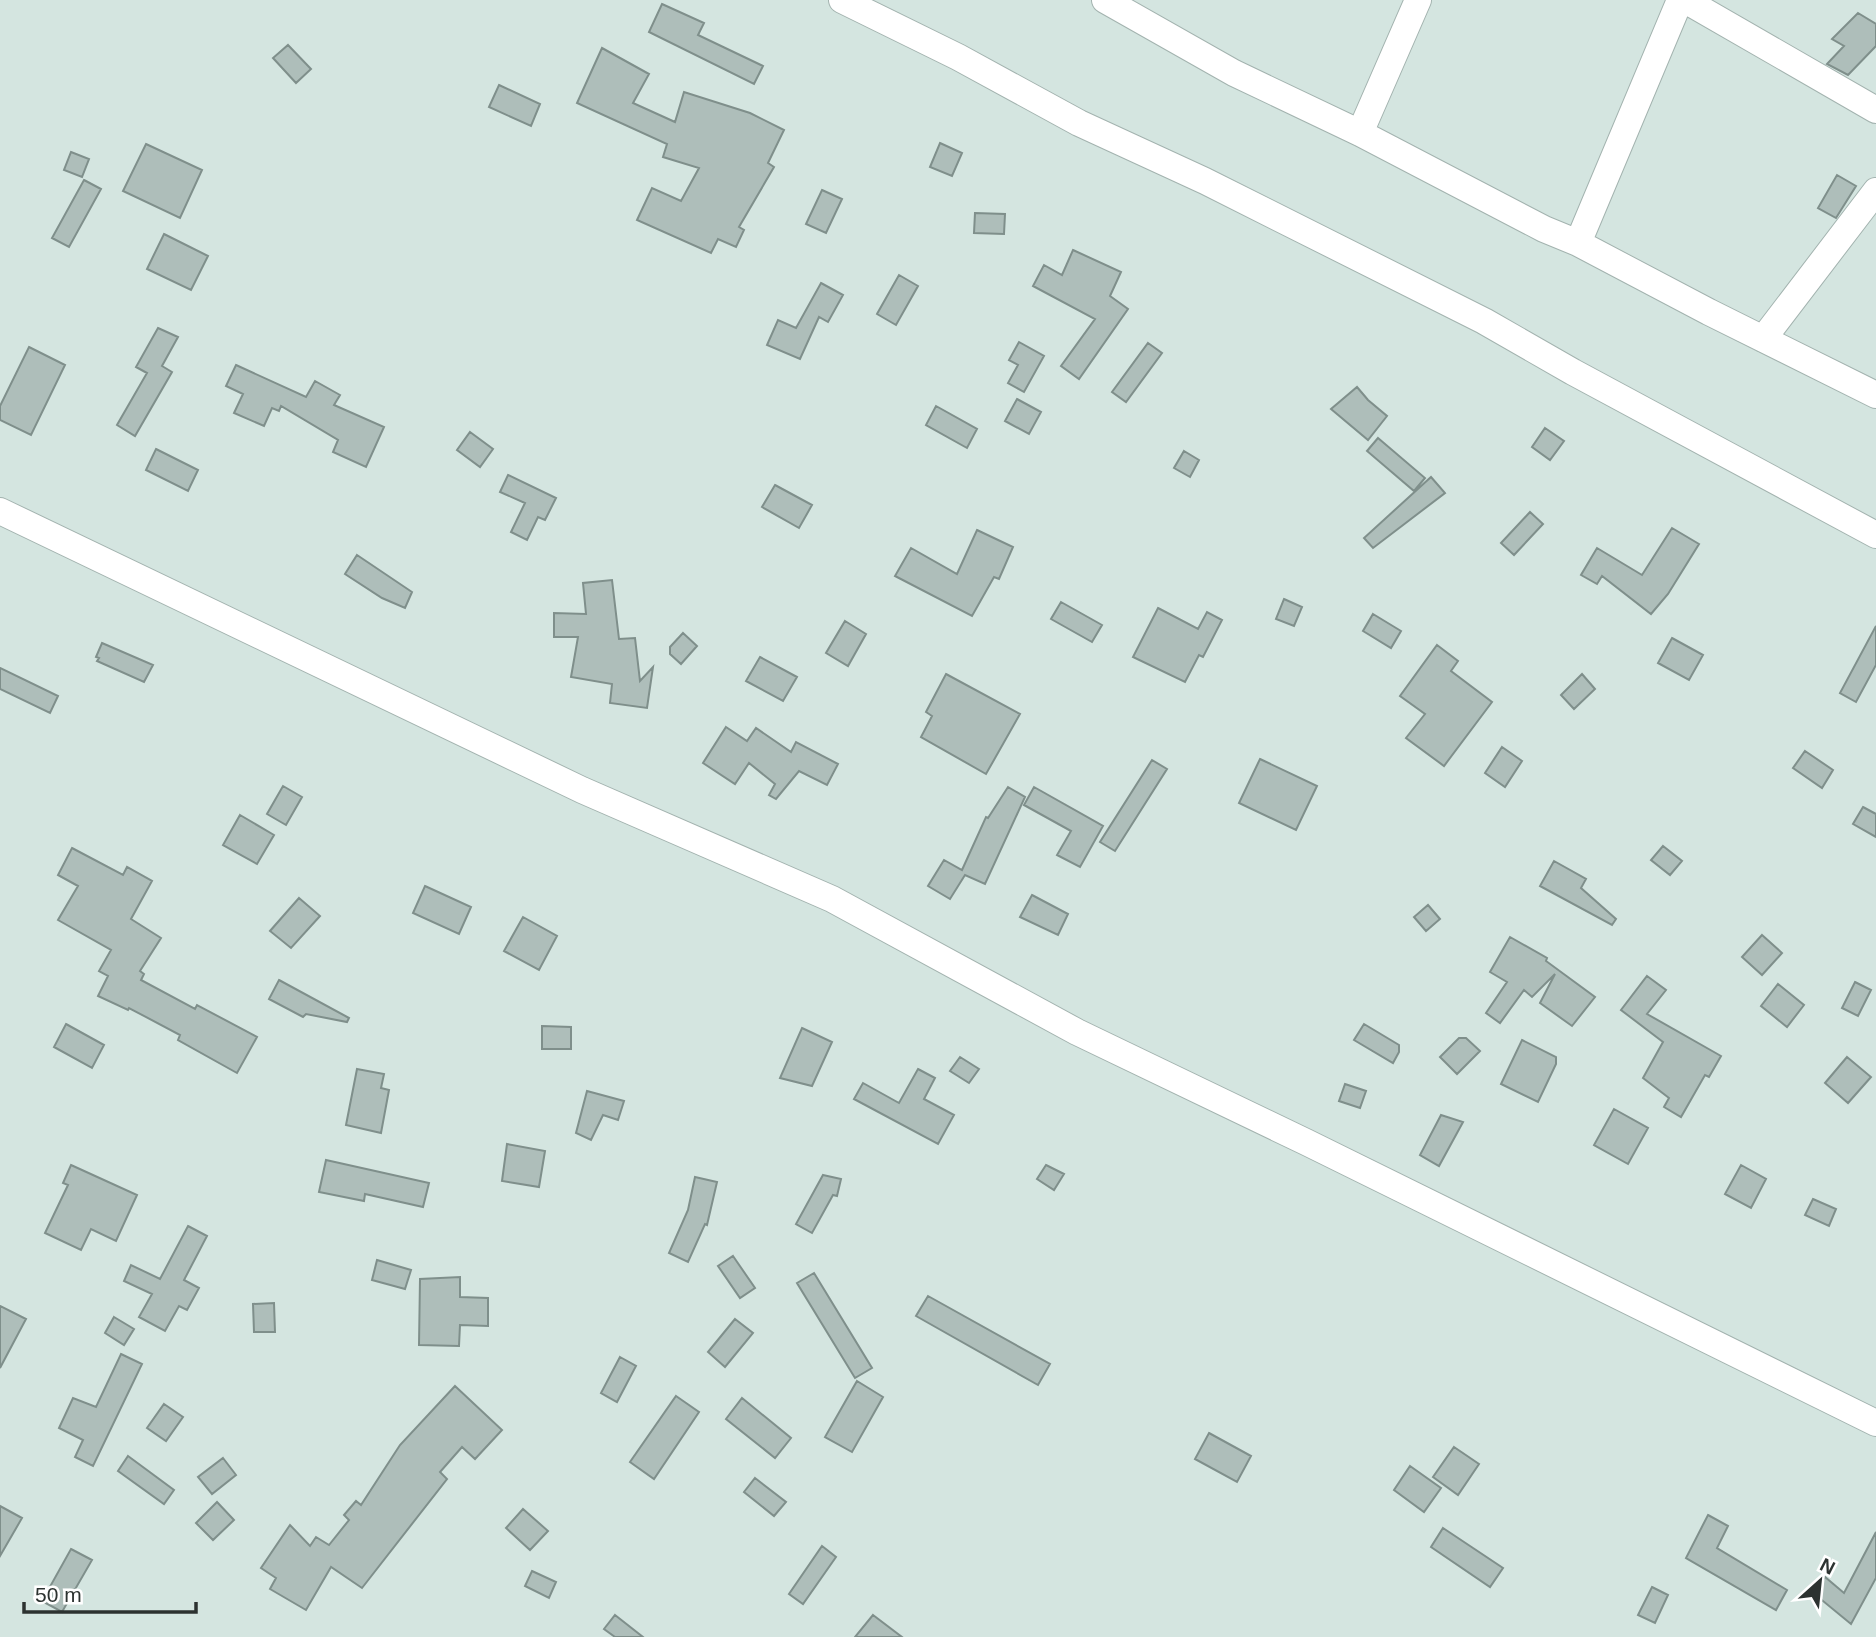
<svg xmlns="http://www.w3.org/2000/svg" width="1876" height="1637" viewBox="0 0 1876 1637" font-family="Arial,sans-serif">
<style>
.building{fill:#aebeba;stroke:#7f8f8b;stroke-width:2}
.lines{fill:none;stroke-linecap:round;stroke-linejoin:round}
.minor-casing{stroke:#a3b3af;stroke-width:28}
.minor{stroke:#fff;stroke-width:26}
</style>
<rect width="100%" height="100%" fill="#d4e5e0"/>
<path class="building" d="M 662,4 L 704,23 L 698,35 L 763,66 L 754,84 L 649,32 Z
M 1858,13 L 1876,24 L 1876,46 L 1848,75 L 1827,64 L 1844,46 L 1832,39 Z
M 288,45 L 311,69 L 296,83 L 273,58 Z
M 602,48 L 649,74 L 633,103 L 675,122 L 684,92 L 750,113 L 784,130 L 768,163 L 774,167 L 739,227 L 744,230 L 736,247 L 718,239 L 711,253 L 637,220 L 652,188 L 681,201 L 699,168 L 663,157 L 667,144 L 577,103 Z
M 499,85 L 540,104 L 531,126 L 489,107 Z
M 940,143 L 962,153 L 952,176 L 930,167 Z
M 146,144 L 202,170 L 180,218 L 123,191 Z
M 71,152 L 89,159 L 82,177 L 64,170 Z
M 1837,175 L 1856,186 L 1836,218 L 1818,208 Z
M 84,180 L 101,189 L 69,247 L 52,238 Z
M 822,190 L 842,199 L 826,233 L 806,224 Z
M 975,213 L 1005,214 L 1004,234 L 974,233 Z
M 164,234 L 208,256 L 191,290 L 147,269 Z
M 1073,250 L 1121,272 L 1110,296 L 1128,309 L 1079,379 L 1061,366 L 1095,319 L 1033,286 L 1044,265 L 1062,275 Z
M 899,275 L 918,286 L 896,325 L 877,314 Z
M 821,283 L 843,295 L 828,322 L 819,317 L 800,359 L 767,345 L 778,320 L 796,328 Z
M 158,328 L 178,337 L 162,366 L 172,372 L 135,436 L 117,425 L 147,373 L 136,367 Z
M 1019,342 L 1044,356 L 1024,392 L 1008,383 L 1018,365 L 1009,360 Z
M 1148,343 L 1162,353 L 1126,402 L 1112,392 Z
M 29,347 L 65,365 L 31,435 L 0,420 L 0,406 Z
M 236,365 L 306,397 L 315,381 L 340,395 L 334,405 L 384,427 L 366,467 L 333,452 L 338,440 L 281,406 L 279,411 L 272,408 L 264,426 L 234,413 L 243,394 L 226,386 Z
M 1357,387 L 1368,400 L 1387,416 L 1368,440 L 1331,409 Z
M 1017,399 L 1041,412 L 1029,434 L 1005,421 Z
M 936,406 L 977,429 L 967,448 L 926,425 Z
M 1545,428 L 1564,441 L 1550,460 L 1532,447 Z
M 470,432 L 493,449 L 480,467 L 457,450 Z
M 1378,438 L 1425,478 L 1414,491 L 1367,451 Z
M 156,449 L 198,470 L 188,491 L 146,470 Z
M 1184,451 L 1199,460 L 1190,477 L 1174,468 Z
M 508,475 L 556,498 L 545,520 L 538,517 L 527,540 L 511,532 L 525,503 L 500,492 Z
M 1431,477 L 1445,493 L 1373,548 L 1364,538 Z
M 775,485 L 812,505 L 799,528 L 762,507 Z
M 1530,512 L 1543,524 L 1514,555 L 1501,543 Z
M 1672,528 L 1699,544 L 1668,594 L 1651,614 L 1602,576 L 1597,584 L 1581,575 L 1597,548 L 1642,575 Z
M 977,530 L 1013,547 L 999,579 L 994,577 L 972,616 L 895,576 L 911,548 L 957,574 Z
M 357,555 L 412,592 L 405,608 L 382,598 L 345,574 Z
M 612,580 L 619,639 L 635,638 L 640,681 L 653,667 L 647,708 L 610,703 L 612,684 L 571,677 L 578,637 L 554,637 L 554,613 L 586,614 L 583,583 Z
M 1284,599 L 1302,607 L 1294,626 L 1276,619 Z
M 1061,602 L 1102,625 L 1092,642 L 1051,619 Z
M 1158,608 L 1198,629 L 1207,612 L 1222,620 L 1203,657 L 1199,655 L 1185,682 L 1133,657 Z
M 1373,614 L 1401,631 L 1391,648 L 1363,631 Z
M 845,621 L 866,634 L 848,666 L 826,653 Z
M 1876,626 L 1876,665 L 1856,702 L 1840,693 Z
M 683,633 L 697,646 L 681,664 L 670,654 L 670,647 Z
M 1672,638 L 1703,655 L 1689,680 L 1658,663 Z
M 102,643 L 153,665 L 144,682 L 97,661 L 99,658 L 96,657 Z
M 1437,645 L 1458,661 L 1451,671 L 1492,702 L 1444,766 L 1406,738 L 1425,714 L 1400,696 Z
M 760,657 L 797,677 L 783,701 L 746,681 Z
M 0,668 L 58,696 L 50,713 L 0,689 Z
M 946,674 L 1020,714 L 986,774 L 921,737 L 932,716 L 926,712 Z
M 1582,674 L 1595,689 L 1574,709 L 1561,695 Z
M 726,727 L 747,741 L 756,728 L 791,752 L 796,742 L 838,764 L 827,785 L 799,771 L 776,799 L 769,795 L 775,784 L 749,763 L 735,784 L 703,763 Z
M 1502,747 L 1522,761 L 1505,787 L 1485,773 Z
M 1805,751 L 1833,770 L 1822,788 L 1793,768 Z
M 1260,759 L 1317,786 L 1296,830 L 1239,803 Z
M 1152,760 L 1167,769 L 1115,851 L 1100,842 Z
M 283,786 L 302,797 L 286,825 L 267,814 Z
M 1008,787 L 1025,797 L 985,884 L 965,875 L 950,899 L 928,886 L 944,860 L 962,870 L 986,817 L 988,818 Z
M 1034,787 L 1103,826 L 1080,867 L 1057,855 L 1071,831 L 1024,805 Z
M 1863,807 L 1876,814 L 1876,837 L 1853,824 Z
M 240,815 L 274,835 L 257,864 L 223,845 Z
M 1663,846 L 1682,861 L 1670,875 L 1651,860 Z
M 72,848 L 123,875 L 127,867 L 152,881 L 131,919 L 161,938 L 140,971 L 144,974 L 141,980 L 195,1009 L 197,1005 L 257,1037 L 237,1073 L 178,1040 L 180,1035 L 129,1008 L 128,1010 L 98,996 L 108,976 L 99,971 L 111,950 L 58,920 L 78,886 L 58,875 Z
M 1554,861 L 1586,879 L 1581,888 L 1616,919 L 1612,925 L 1540,886 Z
M 425,886 L 471,907 L 459,934 L 413,913 Z
M 1032,895 L 1068,914 L 1058,935 L 1020,917 Z
M 299,898 L 320,916 L 291,948 L 270,931 Z
M 1428,905 L 1440,919 L 1426,931 L 1414,917 Z
M 523,917 L 557,936 L 539,970 L 504,951 Z
M 1762,935 L 1782,953 L 1762,975 L 1742,957 Z
M 1510,937 L 1547,958 L 1546,961 L 1595,997 L 1572,1026 L 1540,1003 L 1555,974 L 1532,997 L 1524,990 L 1500,1023 L 1486,1013 L 1507,982 L 1490,972 Z
M 1647,976 L 1666,990 L 1647,1014 L 1721,1056 L 1709,1077 L 1705,1075 L 1681,1117 L 1664,1107 L 1669,1098 L 1643,1078 L 1663,1042 L 1621,1010 Z
M 279,980 L 349,1018 L 347,1022 L 306,1014 L 303,1017 L 269,999 Z
M 1855,982 L 1871,990 L 1858,1016 L 1842,1008 Z
M 1778,984 L 1804,1005 L 1787,1027 L 1761,1006 Z
M 66,1024 L 104,1045 L 92,1068 L 54,1047 Z
M 1364,1024 L 1399,1045 L 1399,1052 L 1393,1063 L 1354,1040 Z
M 542,1026 L 571,1027 L 571,1049 L 542,1049 Z
M 802,1028 L 832,1042 L 812,1086 L 780,1078 Z
M 1459,1038 L 1466,1038 L 1480,1051 L 1457,1074 L 1440,1057 Z
M 1522,1040 L 1556,1057 L 1556,1064 L 1538,1102 L 1501,1084 Z
M 960,1057 L 979,1069 L 969,1083 L 950,1071 Z
M 1847,1057 L 1871,1077 L 1848,1103 L 1825,1083 Z
M 357,1069 L 384,1074 L 381,1088 L 389,1090 L 381,1133 L 346,1125 Z
M 918,1069 L 935,1078 L 924,1099 L 954,1115 L 938,1144 L 854,1099 L 863,1083 L 899,1103 Z
M 1345,1084 L 1366,1091 L 1360,1108 L 1339,1101 Z
M 587,1091 L 624,1101 L 618,1120 L 603,1115 L 591,1140 L 576,1133 Z
M 1614,1109 L 1648,1128 L 1628,1164 L 1594,1145 Z
M 1441,1115 L 1463,1122 L 1439,1166 L 1420,1155 Z
M 507,1144 L 545,1151 L 539,1187 L 502,1181 Z
M 326,1160 L 429,1183 L 423,1207 L 365,1194 L 364,1201 L 319,1192 Z
M 71,1165 L 137,1195 L 116,1241 L 91,1229 L 81,1250 L 45,1233 L 68,1185 L 63,1183 Z
M 1046,1165 L 1064,1174 L 1054,1190 L 1037,1179 Z
M 1741,1165 L 1766,1179 L 1751,1208 L 1725,1194 Z
M 823,1175 L 841,1179 L 837,1196 L 833,1195 L 812,1233 L 796,1224 Z
M 695,1177 L 717,1182 L 707,1225 L 705,1224 L 688,1262 L 669,1253 L 688,1210 Z
M 1813,1199 L 1836,1209 L 1829,1226 L 1805,1215 Z
M 188,1226 L 207,1236 L 184,1280 L 199,1288 L 187,1310 L 179,1306 L 165,1331 L 139,1317 L 152,1294 L 124,1281 L 131,1265 L 160,1279 Z
M 733,1256 L 755,1288 L 740,1298 L 718,1266 Z
M 377,1260 L 411,1270 L 405,1289 L 372,1280 Z
M 814,1273 L 872,1368 L 855,1378 L 797,1283 Z
M 460,1277 L 460,1297 L 488,1298 L 488,1326 L 460,1325 L 459,1346 L 419,1345 L 420,1279 Z
M 928,1296 L 1050,1364 L 1038,1385 L 916,1316 Z
M 274,1303 L 275,1332 L 254,1332 L 253,1304 Z
M 0,1306 L 26,1319 L 0,1368 Z
M 114,1317 L 134,1329 L 124,1345 L 105,1333 Z
M 735,1319 L 753,1333 L 725,1367 L 708,1352 Z
M 121,1354 L 142,1364 L 93,1466 L 75,1457 L 83,1440 L 59,1428 L 73,1398 L 96,1407 Z
M 620,1357 L 636,1366 L 617,1402 L 601,1393 Z
M 857,1381 L 883,1397 L 852,1452 L 825,1437 Z
M 455,1386 L 502,1430 L 475,1459 L 462,1447 L 440,1472 L 447,1479 L 362,1588 L 331,1567 L 306,1610 L 270,1589 L 276,1578 L 261,1568 L 290,1525 L 310,1546 L 316,1537 L 329,1545 L 349,1520 L 344,1515 L 356,1501 L 361,1505 L 400,1445 Z
M 676,1396 L 699,1412 L 654,1479 L 630,1462 Z
M 742,1398 L 791,1438 L 775,1458 L 726,1419 Z
M 164,1404 L 183,1417 L 166,1441 L 147,1428 Z
M 1209,1433 L 1251,1456 L 1237,1482 L 1195,1459 Z
M 1454,1447 L 1479,1464 L 1458,1495 L 1433,1477 Z
M 128,1456 L 174,1490 L 164,1504 L 118,1471 Z
M 223,1458 L 236,1475 L 212,1494 L 198,1477 Z
M 1410,1466 L 1441,1488 L 1424,1512 L 1394,1490 Z
M 755,1478 L 786,1502 L 774,1516 L 744,1492 Z
M 217,1502 L 234,1520 L 213,1540 L 196,1523 Z
M 0,1506 L 22,1518 L 0,1556 Z
M 523,1509 L 548,1531 L 530,1550 L 506,1528 Z
M 1708,1515 L 1728,1526 L 1717,1548 L 1787,1590 L 1776,1610 L 1686,1558 Z
M 1443,1528 L 1503,1568 L 1490,1587 L 1431,1547 Z
M 1876,1532 L 1876,1578 L 1851,1624 L 1812,1592 L 1825,1577 L 1844,1593 Z
M 822,1546 L 836,1557 L 803,1604 L 789,1594 Z
M 71,1549 L 92,1560 L 62,1612 L 42,1601 Z
M 532,1571 L 556,1582 L 549,1598 L 525,1586 Z
M 1652,1587 L 1668,1595 L 1655,1623 L 1638,1615 Z
M 615,1615 L 643,1637 L 615,1637 L 604,1629 Z
M 873,1615 L 902,1637 L 855,1637 Z"/>
<g class="lines">
<g class="minor-casing">
<path id="minor" d="M 842,0 L 958,57 L 1079,123 L 1205,181 L 1484,321 L 1573,372 L 1876,535
M 1105,0 L 1234,73 L 1360,133 L 1544,229 L 1578,243 L 1709,312 L 1876,395
M 1685,0 L 1876,110
M 1360,133 L 1418,0
M 1578,243 L 1680,0
M 1763,339 L 1876,191
M 0,511 L 582,790 L 832,899 L 1077,1032 L 1306,1142 L 1876,1423"/>
</g>
<use href="#minor" class="minor"/>
</g>
<g transform="translate(1820 1581) rotate(27)" stroke="#ffffff" stroke-width="5" paint-order="stroke">
<path d="M0-5L12 26L0 18L-12 26Z" fill="#2c3230"/>
<text y="-10" font-size="19" font-weight="bold" text-anchor="middle" fill="#2c3230">N</text>
</g>
<path d="M24 1602v10h172v-10" fill="none" stroke="#2c3230" stroke-width="3.5"/>
<text x="35" y="1602" font-size="21" fill="#2c3230" stroke="#ffffff" stroke-width="5" paint-order="stroke">50 m</text>
</svg>
